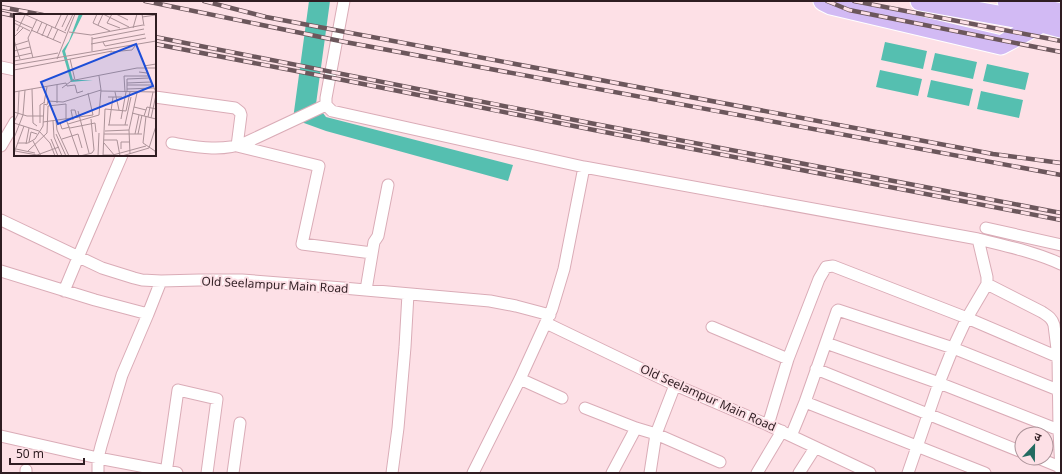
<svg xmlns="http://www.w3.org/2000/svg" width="1062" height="474" viewBox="0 0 1062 474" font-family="'Noto Sans','Noto Sans Devanagari',sans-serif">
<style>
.water{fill:#55bfb0}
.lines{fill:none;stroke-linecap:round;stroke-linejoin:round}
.minor-casing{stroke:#daacb7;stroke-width:13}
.trunk-casing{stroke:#fff;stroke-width:21}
.minor{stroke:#fff;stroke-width:11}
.trunk{stroke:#d2baf4;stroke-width:19}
.rail-casing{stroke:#6c575c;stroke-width:4.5}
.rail{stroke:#fde0e6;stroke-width:3;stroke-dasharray:9;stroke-linecap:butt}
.labels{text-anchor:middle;stroke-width:4;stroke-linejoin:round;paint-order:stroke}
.street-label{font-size:12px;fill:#2f1d22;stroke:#fde0e6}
.inset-road{fill:none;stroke:#ab9298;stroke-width:1}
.view{fill:#1d4ed8;fill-opacity:0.15;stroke:#1d4ed8;stroke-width:2}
.inset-edge{fill:none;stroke:#2f1d22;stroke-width:2}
</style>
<rect width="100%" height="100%" fill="#fde0e6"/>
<path class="water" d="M 309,1 L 330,1 L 316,104 L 326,117 L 513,165 L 508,181 L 326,131 L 293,119 Z
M 885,42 L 927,51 L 923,69 L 881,60 Z
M 935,53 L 977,62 L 973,79 L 931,70 Z
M 987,64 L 1029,73 L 1025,90 L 983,81 Z
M 880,70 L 922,79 L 918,96 L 876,87 Z
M 931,80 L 973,89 L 969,106 L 927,97 Z
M 981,91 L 1023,100 L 1019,118 L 977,109 Z"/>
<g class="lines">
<g class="minor-casing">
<path id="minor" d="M 344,1 L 326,98 L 326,105 L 332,111 L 584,167 L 978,239 C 1006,246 1035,252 1061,264
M 1,67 L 15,70
M 155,97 L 235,108 L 240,112 L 241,115 L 237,146 L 319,166 L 302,244 L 372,253
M 172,143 C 197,147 222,152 245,143 L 326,105
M 1,146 L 15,122
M 1,220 L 102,268 L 134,278 L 142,280 L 161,281 L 199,280 L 242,280 L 343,288 L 490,301 L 516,306 L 550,315
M 986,228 L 1061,245
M 1,271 L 95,300 L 148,314
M 987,284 L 1042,312 C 1048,316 1052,318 1054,325 L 1058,357 L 1059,430 L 1061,472
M 366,290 L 374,242 L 378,236 L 388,185
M 64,291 L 82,248 L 122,155
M 546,323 L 675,385 L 768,425 L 870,473
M 712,327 L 788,359
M 826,343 L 939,383 L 1059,430
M 816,369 L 1022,452
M 520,379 L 562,398
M 805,402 L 985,473
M 585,408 L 636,428 L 656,434 L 720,462
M 768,425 L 788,359 L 819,279 L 826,267 L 833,266 L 967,318 L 1058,357
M 1,436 L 98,458 L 177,473
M 791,436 L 805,402 L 837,311 L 838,310 L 953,348 L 1058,390
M 1038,458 L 1060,467
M 26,473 L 26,470
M 98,473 L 98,458 L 101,446 L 122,375 L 148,314 L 161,281
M 166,473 L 178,390 L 217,399 L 207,473
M 233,473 L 240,423
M 392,473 L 398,428 L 405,347 L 408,294
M 473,473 L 520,379 L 552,309 L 564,269 L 584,167
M 612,473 L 636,428
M 650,473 L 656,434 L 675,385
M 757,473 L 782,431
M 799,473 L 815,448
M 908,473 L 939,383 L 953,348 L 967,318 L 987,284 L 987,277 L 978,239"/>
</g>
<g class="trunk-casing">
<path id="trunk" d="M 823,1 L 831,5 L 1001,45 L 1042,23
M 920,1 L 1042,23 L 1061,28
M 1007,1 L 1061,13"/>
</g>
<use href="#minor" class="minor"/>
<use href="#trunk" class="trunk"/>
<g class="rail-casing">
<path id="rail" d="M 145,1 L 345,42 L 1061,175
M 204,1 L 266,17 L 993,154 L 1061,163
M 827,1 L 849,10 L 1061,52
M 854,1 L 1061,41
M 1,7 L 43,15
M 1,13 L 15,16
M 155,37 L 595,124 L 1061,213
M 155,44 L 343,80 L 594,130 L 1061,220"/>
</g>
<use href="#rail" class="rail"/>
</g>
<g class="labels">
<g class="street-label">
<text transform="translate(275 285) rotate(3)" y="4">Old Seelampur Main Road</text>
<text transform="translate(708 398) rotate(24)" y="4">Old Seelampur Main Road</text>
</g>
</g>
<g transform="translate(14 14)">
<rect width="142" height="142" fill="#fde0e6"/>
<path d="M 65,0 L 69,0 L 51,37 L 59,66 L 79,66 L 57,68 L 48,37 L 55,27 Z" fill="#55bfb0"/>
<path class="inset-road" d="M 10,0 L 52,19M 83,0 L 79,9 L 96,17M 89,0 L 115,13M 98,0 L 93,9 L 106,14M 102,0 L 114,6M 128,0 L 130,12M 128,3 L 142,1M 0,6 L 18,14M 0,9 L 16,17M 84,11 L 89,0M 48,13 L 54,0M 41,14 L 47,1M 119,14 L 123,0M 17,16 L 47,29M 3,17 L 11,1M 51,17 L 59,0M 55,18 L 77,21 L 129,11M 23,19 L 28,8M 28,22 L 33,10M 0,23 L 9,14M 78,23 L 78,37M 33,24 L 38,13M 78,25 L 130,15M 0,26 L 6,45M 39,26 L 44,15M 89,28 L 91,32 L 132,24M 77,30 L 131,20M 1,31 L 14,27M 0,37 L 16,33M 96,38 L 118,36 L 121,32M 0,43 L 18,39M 19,44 L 14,24 L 23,5M 43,45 L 61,0M 56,45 L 61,66 L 123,54 L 142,54M 0,47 L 44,39M 0,51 L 142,27M 130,52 L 142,50M 0,56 L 98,37M 125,58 L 133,59 L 142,78M 113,69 L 137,68M 113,71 L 138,71M 48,74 L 60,65M 18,75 L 19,109 L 23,112M 113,75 L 140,74M 87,77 L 142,78M 0,78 L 52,69 L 53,72 L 61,71 L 63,79 L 69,77M 101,78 L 105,96M 111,78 L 110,62 L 134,62M 113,78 L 113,65 L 135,64M 94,83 L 108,83M 30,89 L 33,73M 43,89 L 43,71M 52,90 L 52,105 L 65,142M 120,93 L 132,96M 64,97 L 75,139M 0,98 L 13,102 L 29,102M 118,99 L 142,105M 130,102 L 133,93 L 142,95M 132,102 L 129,129 L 141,137 L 142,142M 134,103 L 139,78M 137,104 L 142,81M 107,105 L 112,78M 59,106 L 57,96 L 61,96 L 63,104M 39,107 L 40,123 L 48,142M 42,107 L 43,116 L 55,142M 0,108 L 4,100 L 5,77M 29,108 L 79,101 L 74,79M 0,109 L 25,117 L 36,129 L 41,142M 26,109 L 26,91 L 31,88M 46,109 L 48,115 L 56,113M 54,110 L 85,101 L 87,76 L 85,62M 94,111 L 114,111M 95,111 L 99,83M 111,111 L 117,83M 56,114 L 81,109 L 82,118M 91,117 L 115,116M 42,120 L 52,142M 90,120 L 128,120M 121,120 L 125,101M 124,120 L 128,101M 0,124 L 9,101 L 11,76M 37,125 L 44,142M 48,125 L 64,120 L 68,134M 90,126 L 103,126 L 106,142M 19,127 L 27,142M 15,128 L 17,118 L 23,120M 4,129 L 14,129 L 21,125 L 29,112 L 30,90 L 33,91 L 34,87 L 49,88 L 87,76M 90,129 L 101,142M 12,130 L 15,114M 2,135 L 21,139M 107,135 L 107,128 L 115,128M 1,137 L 23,141 L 45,133M 14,137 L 33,119 L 34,92 L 52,90M 0,139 L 10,112M 116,140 L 115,116 L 123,79M 89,141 L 99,141 L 132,132M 66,142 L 78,139 L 80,136 L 77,105M 84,142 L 85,119M 89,142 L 91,95 L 112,97 L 116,78M 108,142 L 135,134 L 142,112"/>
<path class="view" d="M 122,30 L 139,72 L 44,110 L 27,68 Z"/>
<rect width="142" height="142" class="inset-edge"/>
</g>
<rect width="1062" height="474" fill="none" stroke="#2f1d22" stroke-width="4"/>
<g transform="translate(1034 446) rotate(22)"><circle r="19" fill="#fde0e6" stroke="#ab9298"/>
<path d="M0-3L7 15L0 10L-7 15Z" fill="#236b61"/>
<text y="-6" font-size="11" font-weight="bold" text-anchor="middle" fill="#2f1d22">उ</text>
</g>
<path d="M10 458v6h74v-6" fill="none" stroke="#2f1d22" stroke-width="2"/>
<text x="16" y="458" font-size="12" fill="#2f1d22" stroke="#fde0e6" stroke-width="3" paint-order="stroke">50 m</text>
</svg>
